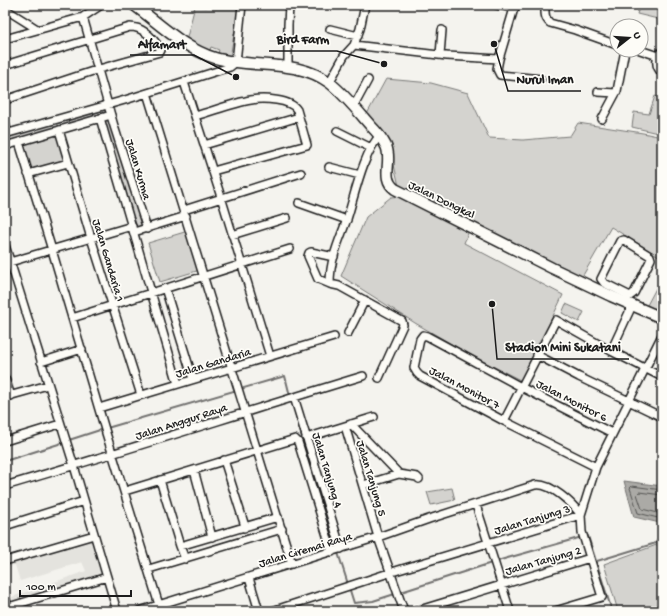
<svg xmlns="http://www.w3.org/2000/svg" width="667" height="616" viewBox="0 0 667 616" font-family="'Gochi Hand',sans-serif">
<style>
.built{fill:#e4e3de}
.green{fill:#d4d3cf;stroke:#787876}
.water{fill:#abaaa6;stroke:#72716f}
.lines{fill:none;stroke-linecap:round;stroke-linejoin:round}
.shore{stroke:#555553;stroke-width:1}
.stream{stroke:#72716f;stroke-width:2}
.street-casing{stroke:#1c1c1c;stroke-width:10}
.secondary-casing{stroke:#1c1c1c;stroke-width:13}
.street{stroke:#fdfcf7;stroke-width:7}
.secondary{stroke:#fdfcf7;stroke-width:10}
.labels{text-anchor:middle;stroke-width:3.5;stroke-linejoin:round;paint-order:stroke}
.street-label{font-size:12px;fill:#1c1c1c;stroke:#fdfcf7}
.leader{fill:none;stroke:#1c1c1c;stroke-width:1.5}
.callout-dot{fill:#1c1c1c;stroke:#fdfcf7;stroke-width:1.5}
.callout-label{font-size:13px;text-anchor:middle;font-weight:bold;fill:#1c1c1c;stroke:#fdfcf7;stroke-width:3.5;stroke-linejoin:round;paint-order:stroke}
</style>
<rect width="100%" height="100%" fill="#f4f3ee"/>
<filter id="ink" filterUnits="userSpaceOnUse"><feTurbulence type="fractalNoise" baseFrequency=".025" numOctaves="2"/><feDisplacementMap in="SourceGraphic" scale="8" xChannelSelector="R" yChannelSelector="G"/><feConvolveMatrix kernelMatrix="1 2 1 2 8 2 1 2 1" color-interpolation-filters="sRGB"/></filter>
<g filter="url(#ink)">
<path class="built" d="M 91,538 L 103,576 L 10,601 L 5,586 L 5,575 L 12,597 L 86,571 L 82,562 L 20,581 L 15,565 L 5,567 L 5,565 Z"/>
<path class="green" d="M 206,5 L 239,5 L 230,58 L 217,56 L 219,50 L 211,47 L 209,52 L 186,41 L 195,6 L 206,7 Z
M 640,5 L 648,5 L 662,8 L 662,20 L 637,14 Z
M 386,79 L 431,83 L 468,93 L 489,138 L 523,140 L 570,136 L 578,123 L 643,133 L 662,137 L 662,258 L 611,227 L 582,277 L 399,186 L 389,144 L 367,114 Z
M 655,96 L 662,99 L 662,134 L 632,127 L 634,112 L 649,114 Z
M 109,104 L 147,229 L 134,232 L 100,118 L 5,146 L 5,134 Z
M 56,132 L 65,161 L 31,172 L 23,143 Z
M 401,196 L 456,225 L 468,233 L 464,243 L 563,295 L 522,381 L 469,354 L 415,323 L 341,276 L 366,217 L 391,197 Z
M 188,231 L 200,270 L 160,282 L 148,243 Z
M 662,277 L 662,314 L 646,307 Z
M 566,304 L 584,312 L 579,322 L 562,313 Z
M 452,488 L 455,500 L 431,505 L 427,492 Z
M 662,543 L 662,611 L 618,611 L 604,564 Z"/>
<path class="water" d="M 624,481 L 662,486 L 662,519 L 660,523 L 634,517 Z"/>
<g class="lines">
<path class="shore" d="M 662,490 L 632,486 L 630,488 L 638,513 L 662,519
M 662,495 L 639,492 L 637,494 L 642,509 L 662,514"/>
<path class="stream" d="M 295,412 L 306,452 L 354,603 L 373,601 L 504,559 L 582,537
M 107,428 L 285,376 L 290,396
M 69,440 L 103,429
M 5,461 L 65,442
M 586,536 L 588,536 L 612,611
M 597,561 L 656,543 L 662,529"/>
<g class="street-casing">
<path id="street" d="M 497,5 L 515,8
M 545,5 C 545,12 544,18 550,23 L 575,30 L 617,45
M 5,9 L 37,29
M 83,17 L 114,126 L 147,229
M 330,29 L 358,36
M 5,39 L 83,17 L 101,5
M 354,45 L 360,29 L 365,5
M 640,50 L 658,56
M 662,51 C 655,57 655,67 662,73
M 440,55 L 442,30
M 499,59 L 497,69 L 500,75 L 541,79
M 5,65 L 130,27 C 143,27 154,39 161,50 L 160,52 L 99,69 L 5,100
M 288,67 L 288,25 L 289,5
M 184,82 L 221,197 L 270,356
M 329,83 L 344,56 L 354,45 L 447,56 L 499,59 L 515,5
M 598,92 L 616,93
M 147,93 L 292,564
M 354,106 L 368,80
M 195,116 C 213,111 233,103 251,100 C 263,98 291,99 297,110 L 307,145 L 213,171
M 100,118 L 178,384
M 602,119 L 617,91 L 625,50
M 5,124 L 8,133
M 59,130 L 91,238 L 141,395
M 337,131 L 371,148
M 5,134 L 125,100 L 230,67 L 236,62 L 242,5
M 19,142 L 52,250 L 106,433 L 159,605
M 204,145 L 299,117
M 5,146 L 111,115
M 329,167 L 360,175
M 28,174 L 68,163
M 299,203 L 347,220
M 184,210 L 301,173
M 134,232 L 186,216
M 232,235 L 287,218
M 624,240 L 650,256 L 651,259 L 634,293 L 630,296 L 604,283 L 601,279 L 620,241 Z
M 5,245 L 74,466 L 117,611
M 10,262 L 132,226
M 330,284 L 318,279 L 308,256 L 309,253 L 311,252 L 334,257
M 165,288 L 193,379
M 72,318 L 290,249
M 348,333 L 365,300
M 611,351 L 631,308
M 537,355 L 579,377 L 662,417
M 41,362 L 82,349
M 5,378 L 11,396
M 379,378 L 403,325 L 402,321 L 339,286 L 330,284 C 330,275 331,265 334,256 C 337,244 343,231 347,219 C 354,198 364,150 380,136
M 5,397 L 48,385
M 294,397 L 341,549
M 99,408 L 334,337
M 504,421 L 556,320 L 611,351 L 662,377
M 351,424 L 399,474 L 417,477 L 419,479
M 345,426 L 378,537 L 404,611
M 306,438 L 374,417
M 5,441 L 60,424
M 224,460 L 244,523 L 244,528
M 596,467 L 504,421 L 420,376 L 417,373 L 414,368 L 420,339 L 423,335 L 427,336 L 521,387 L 612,433
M 194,470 L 212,537
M 160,480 L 180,546 L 185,559
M 363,485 L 399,474
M 5,486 C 125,451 244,412 363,376
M 125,491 L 295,439 L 298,442 L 332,552
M 476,505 L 510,611
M 5,526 L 84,501
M 180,546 L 278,517
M 5,561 L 94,535
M 149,569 L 282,529
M 249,578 L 259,611
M 5,597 L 8,607
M 5,608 L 107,577
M 139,611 L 378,537 L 429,519 L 535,485 C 550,482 573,504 581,515
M 272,611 L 392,572 L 581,515
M 416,611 L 590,558
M 555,611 L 602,597 L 582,532 L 581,515 L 596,467 L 662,335"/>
</g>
<g class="secondary-casing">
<path id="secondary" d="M 134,5 C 160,24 183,48 215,58 C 253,69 296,58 330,83 C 345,95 357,110 370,125 C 376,131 382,138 386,146 C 393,161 380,178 395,189 L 552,268 L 611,296 L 662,318"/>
</g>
<use href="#street" class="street"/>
<use href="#secondary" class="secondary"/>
</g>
</g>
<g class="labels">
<g class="street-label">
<text transform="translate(139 169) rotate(73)" y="4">Jalan Kurma</text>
<text transform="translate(442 199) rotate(26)" y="4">Jalan Dongkal</text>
<text transform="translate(109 260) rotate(73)" y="4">Jalan Gandaria 1</text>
<text transform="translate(213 362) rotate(-17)" y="4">Jalan Gandaria</text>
<text transform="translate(465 387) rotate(28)" y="4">Jalan Monitor 7</text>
<text transform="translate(572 400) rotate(27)" y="4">Jalan Monitor 6</text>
<text transform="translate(181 421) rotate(-18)" y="4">Jalan Anggur Raya</text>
<text transform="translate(328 470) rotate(73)" y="4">Jalan Tanjung 4</text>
<text transform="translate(372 478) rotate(73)" y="4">Jalan Tanjung 5</text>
<text transform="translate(532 519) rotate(-17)" y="4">Jalan Tanjung 3</text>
<text transform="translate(305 549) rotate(-17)" y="4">Jalan Ciremai Raya</text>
<text transform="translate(543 560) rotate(-16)" y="4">Jalan Tanjung 2</text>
</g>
</g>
<path class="leader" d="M384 64L337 51H269M236 77L194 55H130M494 44L508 91H581M492 304L497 359H629"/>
<g class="callout-dot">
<circle cx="384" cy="64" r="4"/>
<circle cx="236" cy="77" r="4"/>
<circle cx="494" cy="44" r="4"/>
<circle cx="492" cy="304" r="4"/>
</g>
<g class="callout-label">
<text x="303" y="43">Bird Farm</text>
<text x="162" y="48">Alfamart</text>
<text x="545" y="83">Nurul Iman</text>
<text x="563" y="351">Stadion Mini Sukatani</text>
</g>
<rect width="667" height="616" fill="none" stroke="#fdfcf7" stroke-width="20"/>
<rect x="10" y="10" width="647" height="596" fill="none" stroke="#1c1c1c" stroke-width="1.5" filter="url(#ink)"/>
<g transform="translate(629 38) rotate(73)"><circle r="19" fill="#fdfcf7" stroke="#a3a29f"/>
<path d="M0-3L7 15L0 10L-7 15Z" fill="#1c1c1c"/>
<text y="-6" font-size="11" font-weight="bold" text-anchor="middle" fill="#1c1c1c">U</text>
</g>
<path d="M20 590v6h111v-6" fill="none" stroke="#1c1c1c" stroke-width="2"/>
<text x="26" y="590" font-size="12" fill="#1c1c1c" stroke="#fdfcf7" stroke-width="3" paint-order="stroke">100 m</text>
</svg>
